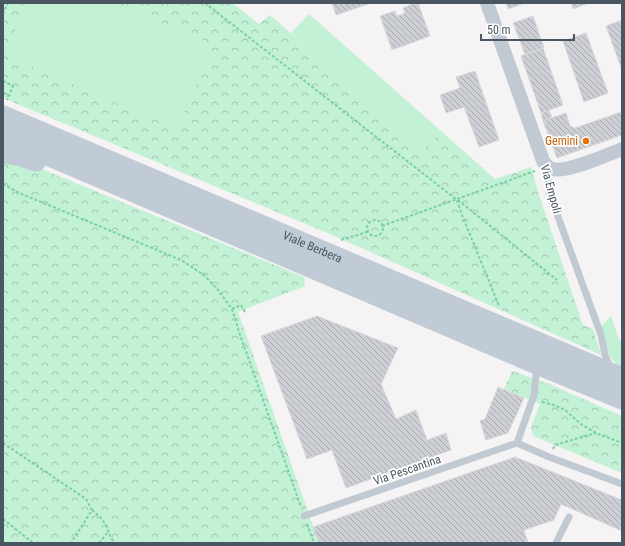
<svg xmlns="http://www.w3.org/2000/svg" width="625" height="546" viewBox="0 0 625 546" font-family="'Roboto Condensed',sans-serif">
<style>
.park{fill:url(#park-crowns)}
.garden{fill:#c3f1d5}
.building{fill:url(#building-back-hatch);stroke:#d7d9de}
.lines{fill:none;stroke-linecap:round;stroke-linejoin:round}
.path{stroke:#7ad0a6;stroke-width:2;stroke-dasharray:3 2;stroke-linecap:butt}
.lane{stroke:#c1cad2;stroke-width:7}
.street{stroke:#c1cad2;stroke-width:14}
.secondary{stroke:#c1cbd6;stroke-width:21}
.food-dot{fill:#e8710a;stroke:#fff;stroke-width:1.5}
.labels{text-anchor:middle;stroke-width:3.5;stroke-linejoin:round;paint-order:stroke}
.food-label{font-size:12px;fill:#c56008;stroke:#fff;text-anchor:end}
.street-label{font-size:12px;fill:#4a5661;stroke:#fff}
</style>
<defs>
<pattern id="park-crowns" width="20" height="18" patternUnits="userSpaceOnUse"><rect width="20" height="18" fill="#c3f1d5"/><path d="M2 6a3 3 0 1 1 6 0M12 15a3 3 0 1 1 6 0" fill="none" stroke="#a0c6b0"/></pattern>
<pattern id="building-back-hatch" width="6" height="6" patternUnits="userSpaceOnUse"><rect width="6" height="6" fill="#cdcfd5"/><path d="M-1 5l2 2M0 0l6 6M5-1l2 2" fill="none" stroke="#a8abb0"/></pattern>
</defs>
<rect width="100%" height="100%" fill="#f5f3f3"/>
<path class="park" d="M 3,3 L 232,3 L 259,24 L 270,15 L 423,150 L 441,131 L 495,179 L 531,167 L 539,195 L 583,325 L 593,329 L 601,355 L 330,234 L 3,98 Z
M 3,159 L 37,167 L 304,277 L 305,286 L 238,312 L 319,543 L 3,543 Z
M 512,371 L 547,383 L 622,416 L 622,473 L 533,436 L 531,427 L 540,404 L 504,389 Z"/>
<path class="garden" d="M 27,3 L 116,3 L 214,45 L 177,129 L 5,55 Z
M 309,14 L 441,131 L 423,151 L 291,33 Z
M 611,316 L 619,340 L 622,341 L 622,368 C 607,360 605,342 600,327 Z"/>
<path class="building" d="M 332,3 L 371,3 L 336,15 Z
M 415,3 L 418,3 L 430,36 L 392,50 L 380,16 L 395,11 L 397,16 L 405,13 L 403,8 Z
M 506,3 L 525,3 L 508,9 Z
M 571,3 L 589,3 L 573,9 Z
M 533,16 L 544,48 L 525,54 L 513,23 Z
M 622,20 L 622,70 L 606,26 Z
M 586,33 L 608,93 L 584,102 L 563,41 Z
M 543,48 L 563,105 L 541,113 L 521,56 Z
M 475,71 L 499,140 L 479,147 L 464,107 L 446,113 L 440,95 L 460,88 L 456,77 Z
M 549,110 L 552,117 L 543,121 L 541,113 Z
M 621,112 L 622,116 L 622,135 L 557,158 L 543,121 L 566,113 L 570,126 L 575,128 Z
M 317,316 L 398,348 L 381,384 L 396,419 L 416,410 L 427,440 L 446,433 L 451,450 L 346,488 L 332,450 L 307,459 L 261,336 Z
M 498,387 L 524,398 L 508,433 L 486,440 L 480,421 L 485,419 Z
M 515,457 L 622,500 L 622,531 L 561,504 L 554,520 L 524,530 L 528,543 L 319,543 L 313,527 Z"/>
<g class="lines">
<path class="path" d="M 205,3 L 457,200 L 462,215 L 499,306
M 3,14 L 8,3
M 3,81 L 13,86 L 7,100
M 3,93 L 8,96
M 3,184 L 17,192 L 181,260 L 204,275 L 218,290 L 232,309 L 239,332 L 301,507
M 458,200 L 557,280
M367 228a8 8 0 1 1 16 0a8 8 0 1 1-16 0Z
M 382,226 L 535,171
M 341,240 L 367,232
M 232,309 L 241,305 L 246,314
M 542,402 L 554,405 L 565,410 L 582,425 L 596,433 L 622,443
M 3,443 L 86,499 L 92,510 L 71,543
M 553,449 L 555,445 L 596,433
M 92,510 C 98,515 104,520 107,528 C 110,534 110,538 115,543
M 3,519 L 33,543
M 307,524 L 314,543
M 99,543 L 108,532"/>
<path class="lane" d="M 547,166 L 549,192 L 601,335 L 605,355 L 611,369
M 517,443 L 549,457 L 622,484
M 517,443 L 534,395 L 537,366
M 304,516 L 517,443
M 556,543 L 569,517"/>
<path class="street" d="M 487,3 L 543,161 C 545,164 548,168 552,169 C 566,173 607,155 622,149"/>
<g class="secondary">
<path id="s1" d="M 3,116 L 622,378"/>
<path d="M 3,136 L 537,364 L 622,399"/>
<path d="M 3,153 L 21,156 L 36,161"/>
</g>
</g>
<circle class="food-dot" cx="586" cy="141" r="4"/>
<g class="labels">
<g class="food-label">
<text x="578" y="145">Gemini</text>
</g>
<g class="street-label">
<text transform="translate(551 189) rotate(75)" y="4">Via Empoli</text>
<text dy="4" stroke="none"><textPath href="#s1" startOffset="336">Viale Berbera</textPath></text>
<text transform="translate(407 470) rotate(-19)" y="4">Via Pescantina</text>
</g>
</g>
<rect width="625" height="546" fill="none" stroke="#4a5661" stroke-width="8"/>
<path d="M481 34v6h93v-6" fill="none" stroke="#4a5661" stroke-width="2"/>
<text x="487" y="34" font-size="12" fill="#4a5661" stroke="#ffffff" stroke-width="3" paint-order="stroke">50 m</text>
</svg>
